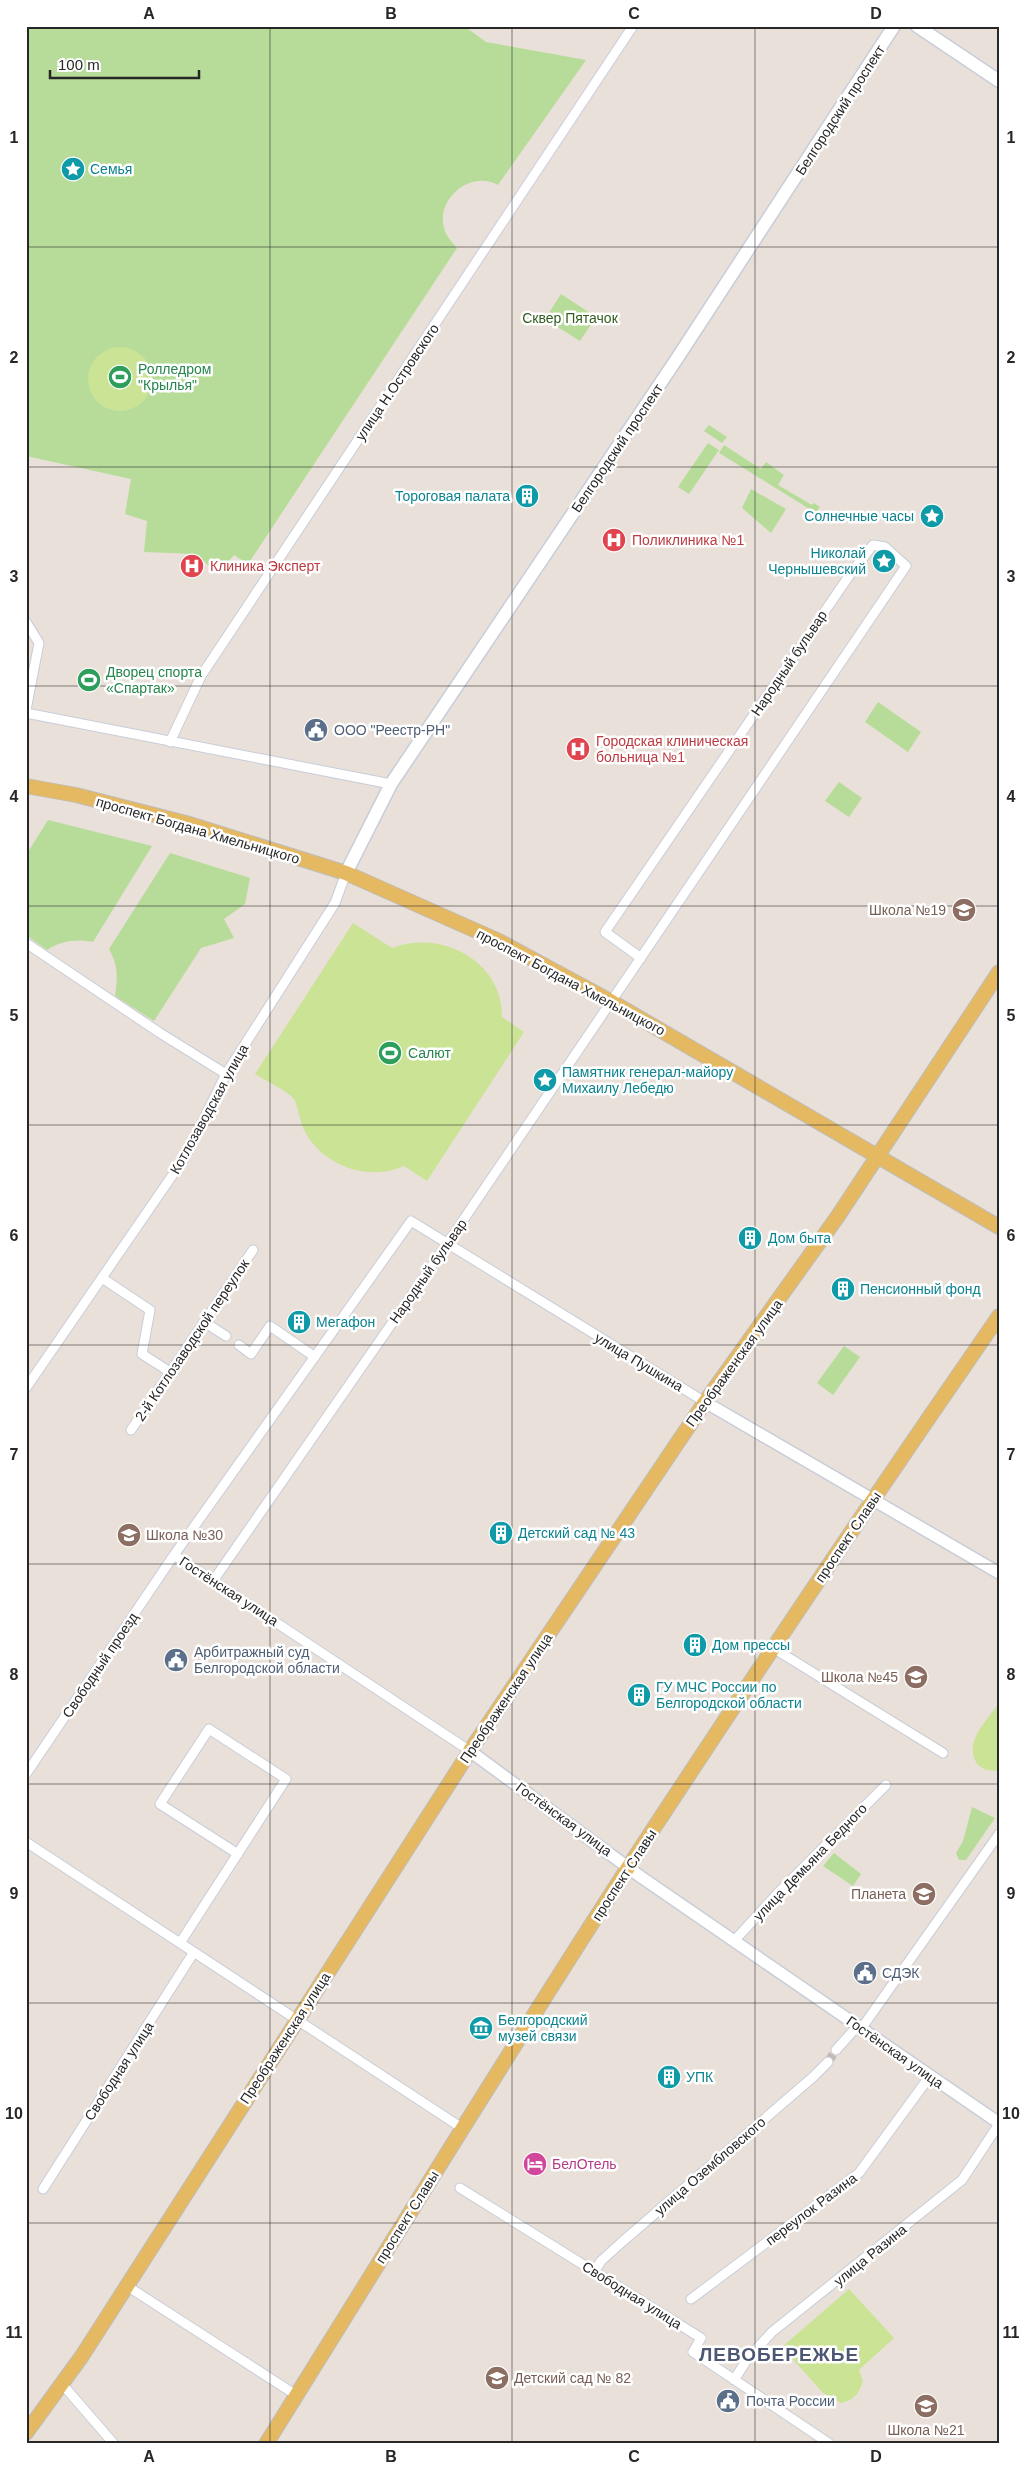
<svg xmlns="http://www.w3.org/2000/svg" width="1025" height="2470" viewBox="0 0 1025 2470" font-family="Helvetica,sans-serif">
<style>
.green{fill:#b7dc99}
.pitch{fill:#cbe395}
.lines{fill:none;stroke-linecap:round;stroke-linejoin:round}
.minor-tunnel{stroke:#c2bbb5;stroke-width:9;stroke-dasharray:9 4.5;stroke-linecap:butt}
.minor-casing{stroke:#c8cdd8;stroke-width:11}
.tertiary-casing{stroke:#c8cdd8;stroke-width:14}
.secondary-casing{stroke:#c8cdd8;stroke-width:15}
.primary-casing{stroke:#bebebe;stroke-width:16}
.minor{stroke:#fff;stroke-width:9}
.tertiary{stroke:#fff;stroke-width:11}
.secondary{stroke:#fff;stroke-width:12}
.primary{stroke:#e5b862;stroke-width:14}
.grid{fill:none;stroke:#272727;stroke-width:1;stroke-opacity:0.55}
.labels{text-anchor:middle;stroke-width:5;stroke-linejoin:round;paint-order:stroke}
.street-label{font-size:14px;fill:#272727;stroke:#fff}
.culture-label{font-size:14px;fill:#0d838f;stroke:#fff;text-anchor:start}
.park-label{font-size:14px;fill:#325d1e;stroke:#fff}
.leisure-label{font-size:14px;fill:#27864d;stroke:#fff;text-anchor:start}
.health-label{font-size:14px;fill:#be3a42;stroke:#fff;text-anchor:start}
.service-label{font-size:14px;fill:#4e5e75;stroke:#fff;text-anchor:start}
.education-label{font-size:14px;fill:#785e54;stroke:#fff;text-anchor:end}
.hotel-label{font-size:14px;fill:#b23c85;stroke:#fff;text-anchor:start}
.district-label{font-size:19px;font-weight:bold;letter-spacing:1px;fill:#4c5774;stroke:#fff}
.neatline{fill:none;stroke:#272727;stroke-width:2}
.grid-label{font-size:16px;text-anchor:middle;font-weight:bold;fill:#272727}
</style>
<rect width="100%" height="100%" fill="#e9e0d9"/>
<path class="green" d="M 26,26 L 464,26 L 486,42 L 586,60 L 498,185 C 471,170 436,198 444,228 C 446,236 452,242 457,248 L 248,564 L 234,555 L 218,574 L 196,554 L 144,552 L 147,521 L 125,514 L 131,479 L 26,456 Z
M 561,294 L 596,317 L 580,341 L 545,319 Z
M 709,425 L 727,437 L 722,443 L 704,431 Z
M 708,443 L 719,450 L 689,494 L 678,487 Z
M 724,445 L 761,469 L 766,462 L 784,475 L 778,485 L 812,505 L 814,503 L 820,507 L 816,513 L 719,453 Z
M 751,489 L 786,509 L 771,533 L 742,508 Z
M 878,702 L 921,732 L 908,752 L 865,722 Z
M 839,782 L 862,798 L 849,817 L 825,801 Z
M 48,820 L 152,846 L 93,942 C 75,939 63,940 47,950 L 26,935 L 26,855 Z
M 170,853 L 250,878 L 245,904 L 224,919 L 234,938 L 201,948 L 154,1021 L 115,996 C 118,978 118,965 109,949 Z
M 844,1346 L 860,1357 L 833,1395 L 817,1383 Z
M 972,1807 L 995,1818 L 966,1860 L 959,1860 L 956,1853 L 963,1841 Z
M 834,1853 L 861,1874 L 853,1886 L 823,1866 Z"/>
<path class="pitch" d="M88 379a32 32 0 1 1 64 0a32 32 0 1 1-64 0Z
M 353,923 L 392,948 C 442,929 503,962 502,1017 L 524,1032 L 427,1181 L 404,1166 C 368,1182 324,1166 305,1132 C 300,1123 298,1106 294,1099 C 288,1091 264,1080 255,1074 Z
M 999,1703 L 999,1771 L 986,1770 L 978,1765 C 962,1743 986,1722 999,1703 Z
M 849,2289 L 894,2338 L 859,2370 L 863,2381 C 859,2394 854,2400 841,2403 L 823,2393 L 782,2347 Z"/>
<g class="lines">
<path class="minor-tunnel" d="M 828,2062 L 836,2050"/>
<g class="minor-casing">
<path id="minor" d="M 26,622 L 39,643 L 26,710
M 26,713 L 391,784
M 170,742 L 201,676 L 633,26
M 26,943 L 160,1033 L 226,1074
M 102,1278 L 150,1310 L 142,1354 L 170,1372
M 204,1322 L 226,1336
M 239,1345 L 251,1354 L 270,1326 L 315,1357
M 26,1388 L 185,1157 L 226,1074 L 335,903 L 346,873
M 131,1430 L 253,1250
M 174,1555 L 470,1751
M 213,1581 L 447,1244 L 906,566 L 885,547 L 873,545 L 851,573 L 605,932 L 641,958
M 773,1648 L 943,1753
M 26,1774 L 174,1555 L 411,1221 L 705,1402
M 26,1842 L 462,2128
M 734,1941 L 777,1894 L 886,1785
M 180,1943 L 286,1779 L 209,1729 L 160,1804 L 238,1854
M 836,2050 L 853,2031 L 861,2029 L 999,1834
M 460,2188 L 701,2338 L 693,2352 L 830,2444
M 43,2189 L 194,1952
M 594,2272 L 601,2261 L 622,2242 L 813,2077 L 828,2062
M 127,2286 L 296,2395
M 691,2299 L 859,2173 L 930,2076
M 734,2380 L 748,2358 L 772,2332 L 962,2180 L 999,2124
M 63,2385 L 114,2444"/>
</g>
<g class="tertiary-casing">
<path id="tertiary" d="M 705,1402 L 999,1573
M 470,1751 L 641,1877 L 999,2123"/>
</g>
<g class="secondary-casing">
<path id="secondary" d="M 917,26 L 999,81
M 346,873 L 391,784 L 676,360 L 894,26"/>
</g>
<g class="primary-casing">
<path id="primary" d="M 26,786 L 76,795 L 186,823 L 346,873 L 499,941 L 612,1002 L 999,1227
M 26,2433 L 82,2356 L 470,1751 L 705,1402 L 838,1216 L 999,972
M 266,2444 C 387,2251 505,2057 629,1866 C 750,1681 873,1498 999,1316"/>
</g>
<use href="#minor" class="minor"/>
<use href="#tertiary" class="tertiary"/>
<use href="#secondary" class="secondary"/>
<use href="#primary" class="primary"/>
</g>
<path class="grid" d="M 270,26 L 270,2444M 512,26 L 512,2444M 755,26 L 755,2444M 26,247 L 999,247M 26,467 L 999,467M 26,686 L 999,686M 26,906 L 999,906M 26,1125 L 999,1125M 26,1345 L 999,1345M 26,1564 L 999,1564M 26,1784 L 999,1784M 26,2003 L 999,2003M 26,2223 L 999,2223"/>
<defs>
<g id="sight-disc" transform="scale(1.25)"><circle r="9.5" fill="#0f9aa8" stroke="#fff"/><path d="M0-6L1.8-2.2L6-1.7L2.9 1.2L3.7 5.4L0 3.3L-3.7 5.4L-2.9 1.2L-6-1.7L-1.8-2.2Z" fill="#fff"/></g>
<g id="stadium-disc" transform="scale(1.25)"><circle r="9.5" fill="#2e9e5b" stroke="#fff"/><path d="M0-5a6.5 5 0 1 0 0 10a6.5 5 0 1 0 0-10ZM-3.5-1.8h7v3.6h-7Z" fill="#fff"/></g>
<g id="building-disc" transform="scale(1.25)"><circle r="9.5" fill="#0f9aa8" stroke="#fff"/><path d="M-4-6H4V6H1V3H-1V6H-4ZM-2.5-4.3h1.7v1.8h-1.7ZM.8-4.3h1.7v1.8H.8ZM-2.5-1h1.7V.8h-1.7ZM.8-1h1.7V.8H.8Z" fill="#fff"/></g>
<g id="hospital-disc" transform="scale(1.25)"><circle r="9.5" fill="#e0444e" stroke="#fff"/><path d="M-5-5h3v3.5h4V-5h3V5h-3V1.5h-4V5h-3Z" fill="#fff"/></g>
<g id="civic-disc" transform="scale(1.25)"><circle r="9.5" fill="#5c6f8a" stroke="#fff"/><path d="M-.6-6.5H3V-4.5H.6V-3L4-1V1h2V6H-6V1h2V-1L-.6-3ZM-1.2 2.5V6h2.4V2.5Z" fill="#fff"/></g>
<g id="school-disc" transform="scale(1.25)"><circle r="9.5" fill="#8d6e63" stroke="#fff"/><path d="M0-5L7-2L0 1L-7-2ZM-4 1L0 2.5L4 1V4Q0 6-4 4Z" fill="#fff"/></g>
<g id="museum-disc" transform="scale(1.25)"><circle r="9.5" fill="#0f9aa8" stroke="#fff"/><path d="M0-6L6-3V-2H-6V-3ZM-5-1h2V3h-2ZM-1-1h2V3h-2ZM3-1h2V3H3ZM-6 4H6V6H-6Z" fill="#fff"/></g>
<g id="hotel-disc" transform="scale(1.25)"><circle r="9.5" fill="#d1479c" stroke="#fff"/><path d="M-6-4.5h1.5V1H6V5H4.5V3h-9V5H-6ZM-4 0a1.8 1.8 0 1 1 3.6 0ZM.5 0V-2.5h3Q6-2.5 6 0Z" fill="#fff"/></g>
</defs>
<g fill-rule="evenodd">
<use href="#sight-disc" x="73" y="169"/>
<use href="#stadium-disc" x="120" y="377"/>
<use href="#building-disc" x="527" y="496"/>
<use href="#sight-disc" x="932" y="516"/>
<use href="#hospital-disc" x="614" y="540"/>
<use href="#sight-disc" x="884" y="561"/>
<use href="#hospital-disc" x="192" y="566"/>
<use href="#stadium-disc" x="89" y="680"/>
<use href="#civic-disc" x="316" y="730"/>
<use href="#hospital-disc" x="578" y="749"/>
<use href="#school-disc" x="964" y="910"/>
<use href="#stadium-disc" x="390" y="1053"/>
<use href="#sight-disc" x="545" y="1080"/>
<use href="#building-disc" x="750" y="1238"/>
<use href="#building-disc" x="843" y="1289"/>
<use href="#building-disc" x="299" y="1322"/>
<use href="#building-disc" x="501" y="1533"/>
<use href="#school-disc" x="129" y="1535"/>
<use href="#building-disc" x="695" y="1645"/>
<use href="#civic-disc" x="176" y="1660"/>
<use href="#school-disc" x="916" y="1677"/>
<use href="#building-disc" x="639" y="1695"/>
<use href="#school-disc" x="924" y="1894"/>
<use href="#civic-disc" x="865" y="1973"/>
<use href="#museum-disc" x="481" y="2028"/>
<use href="#building-disc" x="669" y="2077"/>
<use href="#hotel-disc" x="535" y="2164"/>
<use href="#school-disc" x="497" y="2378"/>
<use href="#civic-disc" x="728" y="2401"/>
<use href="#school-disc" x="926" y="2406"/>
</g>
<g class="labels">
<g class="street-label">
<text transform="translate(840 110) rotate(-57)" y="5">Белгородский проспект</text>
<text transform="translate(397 382) rotate(-56)" y="5">улица Н.Островского</text>
<text transform="translate(617 448) rotate(-56)" y="5">Белгородский проспект</text>
<text transform="translate(789 663) rotate(-56)" y="5">Народный бульвар</text>
<text transform="translate(198 830) rotate(16)" y="5">проспект Богдана Хмельницкого</text>
<text transform="translate(571 982) rotate(28)" y="5">проспект Богдана Хмельницкого</text>
<text transform="translate(209 1109) rotate(-61)" y="5">Котлозаводская улица</text>
<text transform="translate(428 1271) rotate(-55)" y="5">Народный бульвар</text>
<text transform="translate(192 1340) rotate(-56)" y="5">2-й Котлозаводской переулок</text>
<text transform="translate(639 1362) rotate(31)" y="5">улица Пушкина</text>
<text transform="translate(734 1363) rotate(-54)" y="5">Преображенская улица</text>
<text transform="translate(848 1537) rotate(-56)" y="5">проспект Славы</text>
<text transform="translate(229 1591) rotate(33)" y="5">Гостёнская улица</text>
<text transform="translate(100 1665) rotate(-56)" y="5">Свободный проезд</text>
<text transform="translate(506 1698) rotate(-56)" y="5">Преображенская улица</text>
<text transform="translate(564 1819) rotate(36)" y="5">Гостёнская улица</text>
<text transform="translate(810 1862) rotate(-46)" y="5">улица Демьяна Бедного</text>
<text transform="translate(624 1875) rotate(-57)" y="5">проспект Славы</text>
<text transform="translate(285 2038) rotate(-57)" y="5">Преображенская улица</text>
<text transform="translate(895 2052) rotate(35)" y="5">Гостёнская улица</text>
<text transform="translate(119 2071) rotate(-57)" y="5">Свободная улица</text>
<text transform="translate(710 2166) rotate(-41)" y="5">улица Озембловского</text>
<text transform="translate(811 2209) rotate(-37)" y="5">переулок Разина</text>
<text transform="translate(407 2217) rotate(-58)" y="5">проспект Славы</text>
<text transform="translate(870 2255) rotate(-39)" y="5">улица Разина</text>
<text transform="translate(632 2295) rotate(32)" y="5">Свободная улица</text>
</g>
<g class="culture-label">
<text x="90" y="174">Семья</text>
<text x="510" y="501" text-anchor="end">Тороговая палата</text>
<text x="914" y="521" text-anchor="end">Солнечные часы</text>
<text x="866" y="558" text-anchor="end">Николай<tspan x="866" dy="16">Чернышевский</tspan></text>
<text x="562" y="1077">Памятник генерал-майору<tspan x="562" dy="16">Михаилу Лебедю</tspan></text>
<text x="768" y="1243">Дом быта</text>
<text x="860" y="1294">Пенсионный фонд</text>
<text x="316" y="1327">Мегафон</text>
<text x="518" y="1538">Детский сад № 43</text>
<text x="712" y="1650">Дом прессы</text>
<text x="656" y="1692">ГУ МЧС России по<tspan x="656" dy="16">Белгородской области</tspan></text>
<text x="498" y="2025">Белгородский<tspan x="498" dy="16">музей связи</tspan></text>
<text x="686" y="2082">УПК</text>
</g>
<g class="park-label">
<text x="570" y="323">Сквер Пятачок</text>
</g>
<g class="leisure-label">
<text x="138" y="374">Ролледром<tspan x="138" dy="16">"Крылья"</tspan></text>
<text x="106" y="677">Дворец спорта<tspan x="106" dy="16">«Спартак»</tspan></text>
<text x="408" y="1058">Салют</text>
</g>
<g class="health-label">
<text x="632" y="545">Поликлиника №1</text>
<text x="210" y="571">Клиника Эксперт</text>
<text x="596" y="746">Городская клиническая<tspan x="596" dy="16">больница №1</tspan></text>
</g>
<g class="service-label">
<text x="334" y="735">ООО "Реестр-РН"</text>
<text x="194" y="1657">Арбитражный суд<tspan x="194" dy="16">Белгородской области</tspan></text>
<text x="882" y="1978">СДЭК</text>
<text x="746" y="2406">Почта России</text>
</g>
<g class="education-label">
<text x="946" y="915">Школа №19</text>
<text x="146" y="1540" text-anchor="start">Школа №30</text>
<text x="898" y="1682">Школа №45</text>
<text x="906" y="1899">Планета</text>
<text x="514" y="2383" text-anchor="start">Детский сад № 82</text>
<text x="926" y="2435" text-anchor="middle">Школа №21</text>
</g>
<g class="hotel-label">
<text x="552" y="2169">БелОтель</text>
</g>
<g class="district-label">
<text x="779" y="2361">ЛЕВОБЕРЕЖЬЕ</text>
</g>
</g>
<rect width="1025" height="2470" fill="none" stroke="#ffffff" stroke-width="55"/>
<path d="M50 70v8h149v-8" fill="none" stroke="#272727" stroke-width="2.5"/>
<text x="58" y="70" font-size="15" fill="#272727" stroke="#ffffff" stroke-width="4" paint-order="stroke">100 m</text>
<rect x="28" y="28" width="970" height="2414" class="neatline"/>
<g class="grid-label">
<text x="149" y="19">A</text>
<text x="391" y="19">B</text>
<text x="634" y="19">C</text>
<text x="876" y="19">D</text>
<text x="14" y="143">1</text>
<text x="1011" y="143">1</text>
<text x="14" y="363">2</text>
<text x="1011" y="363">2</text>
<text x="14" y="582">3</text>
<text x="1011" y="582">3</text>
<text x="14" y="802">4</text>
<text x="1011" y="802">4</text>
<text x="14" y="1021">5</text>
<text x="1011" y="1021">5</text>
<text x="14" y="1241">6</text>
<text x="1011" y="1241">6</text>
<text x="14" y="1460">7</text>
<text x="1011" y="1460">7</text>
<text x="14" y="1680">8</text>
<text x="1011" y="1680">8</text>
<text x="14" y="1899">9</text>
<text x="1011" y="1899">9</text>
<text x="14" y="2119">10</text>
<text x="1011" y="2119">10</text>
<text x="14" y="2338">11</text>
<text x="1011" y="2338">11</text>
<text x="149" y="2462">A</text>
<text x="391" y="2462">B</text>
<text x="634" y="2462">C</text>
<text x="876" y="2462">D</text>
</g>
</svg>
